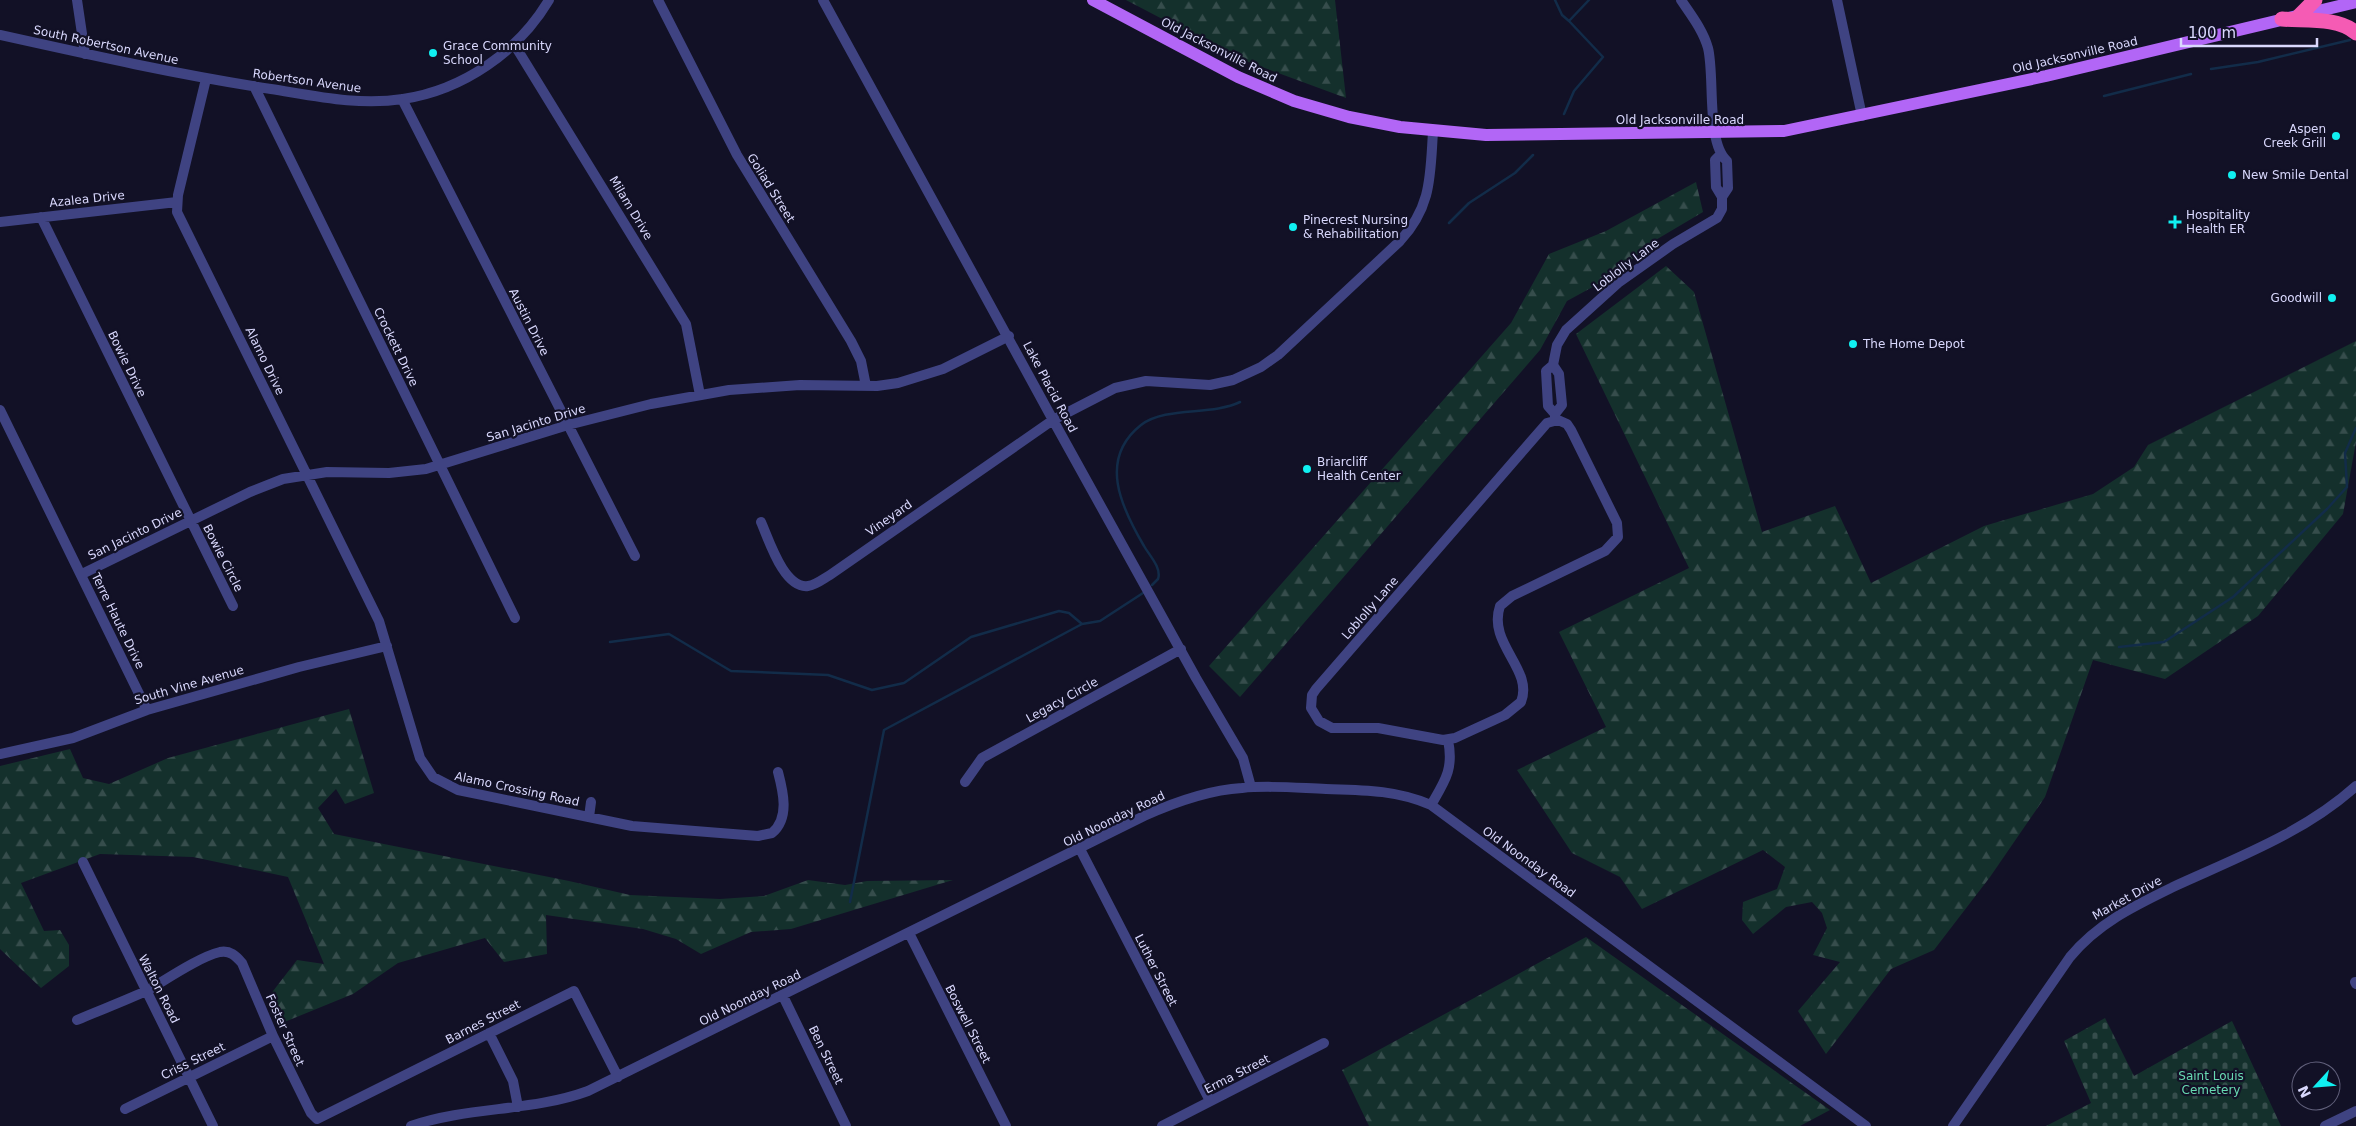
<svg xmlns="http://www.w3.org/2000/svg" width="2356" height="1126" viewBox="0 0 2356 1126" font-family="'DejaVu Sans',sans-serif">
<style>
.forest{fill:url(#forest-firs)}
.cemetery{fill:url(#cemetery-stones)}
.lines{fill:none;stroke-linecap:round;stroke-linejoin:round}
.stream{stroke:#122c49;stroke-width:2.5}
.minor{stroke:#3f4382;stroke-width:10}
.major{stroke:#b266f6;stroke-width:12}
.highway{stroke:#f55bb4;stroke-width:15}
.poi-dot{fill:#10f0f1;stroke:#121126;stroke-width:2}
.labels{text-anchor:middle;stroke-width:4.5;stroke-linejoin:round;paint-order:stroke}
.street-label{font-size:12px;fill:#d9d8fd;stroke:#121126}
.poi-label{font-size:12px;fill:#d9d8fd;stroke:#121126;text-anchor:start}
.park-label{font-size:12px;fill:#68d9b2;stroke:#121126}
</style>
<defs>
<pattern id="forest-firs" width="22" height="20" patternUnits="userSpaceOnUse" patternTransform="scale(1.25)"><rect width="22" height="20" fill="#14302c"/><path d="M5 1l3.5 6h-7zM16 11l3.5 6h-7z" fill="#364d4c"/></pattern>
<pattern id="cemetery-stones" width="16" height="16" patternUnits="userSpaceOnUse" patternTransform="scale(1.25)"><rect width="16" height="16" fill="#14302c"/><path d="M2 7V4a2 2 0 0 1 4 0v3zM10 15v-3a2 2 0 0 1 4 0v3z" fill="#364d4c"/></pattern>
</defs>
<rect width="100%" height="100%" fill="#121126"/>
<path class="forest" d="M 1126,0 L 1335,0 L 1346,98 L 1235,57 Z
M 1696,182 L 1703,212 L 1654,241 L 1611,277 L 1567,301 L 1540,350 L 1240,697 L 1209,666 L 1511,323 L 1549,254 L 1606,231 Z
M 1666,266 L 1694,292 L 1762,532 L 1835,506 L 1871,583 L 1984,526 L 2093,494 L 2134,467 L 2148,445 L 2356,341 L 2356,442 L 2343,514 L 2258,616 L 2165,679 L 2093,660 L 2045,797 L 1990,877 L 1934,950 L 1891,969 L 1826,1054 L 1798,1011 L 1840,962 L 1813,955 L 1827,928 L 1822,913 L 1812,902 L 1786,907 L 1753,934 L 1742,920 L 1743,902 L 1777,889 L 1785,867 L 1763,850 L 1642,909 L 1620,877 L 1572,853 L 1517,770 L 1606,727 L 1559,632 L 1689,568 L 1576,334 Z
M 349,709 L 374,793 L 345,804 L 336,789 L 318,808 L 334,834 L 569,881 L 630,895 L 720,899 L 764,896 L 808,880 L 845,885 L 867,881 L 953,880 L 791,929 L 751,932 L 701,954 L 676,939 L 643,929 L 546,915 L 547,954 L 504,962 L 485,938 L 398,963 L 353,994 L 282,1023 L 270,995 L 297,960 L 324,964 L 288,877 L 193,857 L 100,854 L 21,883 L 44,931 L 60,930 L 69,945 L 69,966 L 41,988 L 0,949 L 0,766 L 70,749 L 83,778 L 109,784 L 168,758 Z
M 1586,937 L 1830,1110 L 1800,1126 L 1369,1126 L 1342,1070 Z"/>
<path class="cemetery" d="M 2105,1018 L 2134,1076 L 2232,1021 L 2281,1126 L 2046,1126 L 2091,1103 L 2064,1041 Z"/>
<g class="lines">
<path class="stream" d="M 1555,0 L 1562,15 L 1569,21
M 2211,69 L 2258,62 L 2350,40
M 2104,96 L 2191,74
M 1564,114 L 1574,91 L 1603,57 L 1569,21 L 1589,0
M 1449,223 L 1469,203 L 1515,173 L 1533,155
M 1152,585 L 1158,579 C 1162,568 1149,555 1144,546 C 1121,507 1098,459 1141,425 C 1166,406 1211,416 1240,402
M 610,642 L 669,634 L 731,671 L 828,675 L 872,690 L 904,683 L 971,637 L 1059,611 L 1069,613 L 1082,624
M 2119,647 L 2164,642 L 2233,597 L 2327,509 L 2347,487 L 2345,453 L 2356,428
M 850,902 L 884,730 L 1082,624 L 1100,621 L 1143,593"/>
<path class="minor" d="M 77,0 L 85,54
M 658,0 L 737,155 L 851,341 L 861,361 L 866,386
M 823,0 L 1053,420 L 1196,678 L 1243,758 L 1251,787
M 1837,0 L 1862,116
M 0,35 C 90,55 180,75 271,89 C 315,96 359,106 403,99 C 463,90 518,52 549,0
M 514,44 L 686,324 L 700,395
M 206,79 L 178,195 L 177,212 L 379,621 L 420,758 L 433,777 L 458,790 L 632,826 L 758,836 L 772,833 C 790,818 783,791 778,772
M 254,86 L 515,618
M 402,99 L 635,556
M 1720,155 L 1715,160 L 1716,187 L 1722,197
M 41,217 L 233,606
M 0,222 L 177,202
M 1553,365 L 1557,345 L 1566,330 L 1618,283 L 1673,244 L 1717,218 L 1722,209 L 1722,197 L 1728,188 L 1727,161 C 1706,143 1715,76 1708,48 C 1703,30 1691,15 1681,0
M 0,410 L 147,710
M 1555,420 L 1555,414 L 1562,405 L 1559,374 L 1553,365 L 1546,371 L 1548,406 L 1555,414
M 1558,420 L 1567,424 L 1571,430 L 1617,523 L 1618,537 L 1605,551 L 1512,596 L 1500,606 C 1487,644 1534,669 1521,702 L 1505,715 L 1455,738 L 1443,740 L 1378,728 L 1332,728 L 1319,721 L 1311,708 L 1312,695 L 1316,689 L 1547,423 Z
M 761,522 C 769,540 784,589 808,586 C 816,585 823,579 830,575 L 1053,420 L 1115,388 L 1146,381 L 1210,385 L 1233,380 L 1261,367 L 1278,355 L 1400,241 C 1432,206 1430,176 1433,132
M 82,574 L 250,492 L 283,479 L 327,472 L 389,473 L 426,469 L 568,425 L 651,404 L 729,390 L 800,385 L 877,386 L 898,383 L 943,369 L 1009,336
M 0,754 L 73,738 L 147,710 L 299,667 L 387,646
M 965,782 L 982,758 L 1181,649
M 1431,805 C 1445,781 1454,769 1448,740
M 589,817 L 591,802
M 1080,849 L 1210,1101
M 83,862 L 213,1126
M 909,933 L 1006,1126
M 2355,982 L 2356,984
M 783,996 L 846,1126
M 77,1020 C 100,1010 125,1001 148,990 C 167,979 199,957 220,952 C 230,950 236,956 242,963 L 273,1036 L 311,1113 L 317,1119 L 574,991 L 618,1077
M 489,1033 L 513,1081 L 518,1107
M 125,1109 L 273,1036
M 411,1126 C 469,1106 531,1112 588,1091 L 1144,816 C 1175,802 1208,790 1242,788 C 1270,785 1299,788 1326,789 C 1363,790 1397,790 1431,805 L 1866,1126
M 1162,1126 L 1324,1043
M 1953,1126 L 2070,957 C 2098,923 2134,906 2173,887 C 2236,858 2304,833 2356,786
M 2325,1126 L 2356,1111"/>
<path class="major" d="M 1093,0 L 1238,77 L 1294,101 L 1349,117 L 1400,127 L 1486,135 L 1784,131 L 2046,76 L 2356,2"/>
<path class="highway" d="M 2299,16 L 2315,0
M 2282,19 C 2305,21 2338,17 2356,33"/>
</g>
<g class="poi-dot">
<circle cx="433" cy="53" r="5"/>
<circle cx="2336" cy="136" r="5"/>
<circle cx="2232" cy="175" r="5"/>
<path d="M2172.5 214.5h5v5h5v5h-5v5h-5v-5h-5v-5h5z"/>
<circle cx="1293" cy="227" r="5"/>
<circle cx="2332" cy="298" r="5"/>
<circle cx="1853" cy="344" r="5"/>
<circle cx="1307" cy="469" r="5"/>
</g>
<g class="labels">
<g class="street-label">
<text transform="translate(106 45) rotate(12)" y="4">South Robertson Avenue</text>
<text transform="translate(1219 50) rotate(27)" y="4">Old Jacksonville Road</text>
<text transform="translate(2075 55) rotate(-13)" y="4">Old Jacksonville Road</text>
<text transform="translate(307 81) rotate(8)" y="4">Robertson Avenue</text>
<text x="1680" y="124">Old Jacksonville Road</text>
<text transform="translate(771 188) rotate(58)" y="4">Goliad Street</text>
<text transform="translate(87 199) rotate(-6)" y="4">Azalea Drive</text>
<text transform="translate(631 208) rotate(59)" y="4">Milam Drive</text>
<text transform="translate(1626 265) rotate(-37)" y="4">Loblolly Lane</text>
<text transform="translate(529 322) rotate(63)" y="4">Austin Drive</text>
<text transform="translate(396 347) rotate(64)" y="4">Crockett Drive</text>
<text transform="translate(265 361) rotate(64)" y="4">Alamo Drive</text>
<text transform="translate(127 364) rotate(64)" y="4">Bowie Drive</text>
<text transform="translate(1050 387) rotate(62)" y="4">Lake Placid Road</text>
<text transform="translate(536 423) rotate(-17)" y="4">San Jacinto Drive</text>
<text transform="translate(889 518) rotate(-35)" y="4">Vineyard</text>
<text transform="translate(135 534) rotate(-26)" y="4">San Jacinto Drive</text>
<text transform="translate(223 558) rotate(63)" y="4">Bowie Circle</text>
<text transform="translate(1370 608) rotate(-49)" y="4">Loblolly Lane</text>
<text transform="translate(118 621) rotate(64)" y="4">Terre Haute Drive</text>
<text transform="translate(189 685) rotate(-16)" y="4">South Vine Avenue</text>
<text transform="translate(1062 700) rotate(-29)" y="4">Legacy Circle</text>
<text transform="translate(517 789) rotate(12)" y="4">Alamo Crossing Road</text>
<text transform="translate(1114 819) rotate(-26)" y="4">Old Noonday Road</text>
<text transform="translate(1529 862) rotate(36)" y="4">Old Noonday Road</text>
<text transform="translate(2127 898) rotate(-29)" y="4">Market Drive</text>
<text transform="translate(1156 970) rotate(63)" y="4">Luther Street</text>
<text transform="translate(159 989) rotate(63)" y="4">Walton Road</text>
<text transform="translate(750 998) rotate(-26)" y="4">Old Noonday Road</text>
<text transform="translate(483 1022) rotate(-27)" y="4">Barnes Street</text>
<text transform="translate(968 1024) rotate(63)" y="4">Boswell Street</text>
<text transform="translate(285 1030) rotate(66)" y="4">Foster Street</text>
<text transform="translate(826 1055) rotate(64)" y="4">Ben Street</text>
<text transform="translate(193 1061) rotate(-26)" y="4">Criss Street</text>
<text transform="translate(1237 1074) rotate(-27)" y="4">Erma Street</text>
</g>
<g class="poi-label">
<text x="443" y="50">Grace Community<tspan x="443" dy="14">School</tspan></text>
<text x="2326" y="133" text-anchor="end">Aspen<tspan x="2326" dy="14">Creek Grill</tspan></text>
<text x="2242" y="179">New Smile Dental</text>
<text x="2186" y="219">Hospitality<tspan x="2186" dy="14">Health ER</tspan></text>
<text x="1303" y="224">Pinecrest Nursing<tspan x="1303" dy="14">&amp; Rehabilitation</tspan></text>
<text x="2322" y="302" text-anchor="end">Goodwill</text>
<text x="1863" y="348">The Home Depot</text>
<text x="1317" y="466">Briarcliff<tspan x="1317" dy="14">Health Center</tspan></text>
</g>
<g class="park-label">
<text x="2211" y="1080">Saint Louis<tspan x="2211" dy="14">Cemetery</tspan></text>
</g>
</g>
<g transform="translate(2316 1086) rotate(244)"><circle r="24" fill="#121126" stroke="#62617c"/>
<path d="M0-4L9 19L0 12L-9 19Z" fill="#10f0f1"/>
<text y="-8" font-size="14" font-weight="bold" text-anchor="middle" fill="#d9d8fd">N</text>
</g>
<path d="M2181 38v8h136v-8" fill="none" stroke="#d9d8fd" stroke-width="2.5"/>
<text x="2188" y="38" font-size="15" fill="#d9d8fd" stroke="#121126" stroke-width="4" paint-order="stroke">100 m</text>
</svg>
